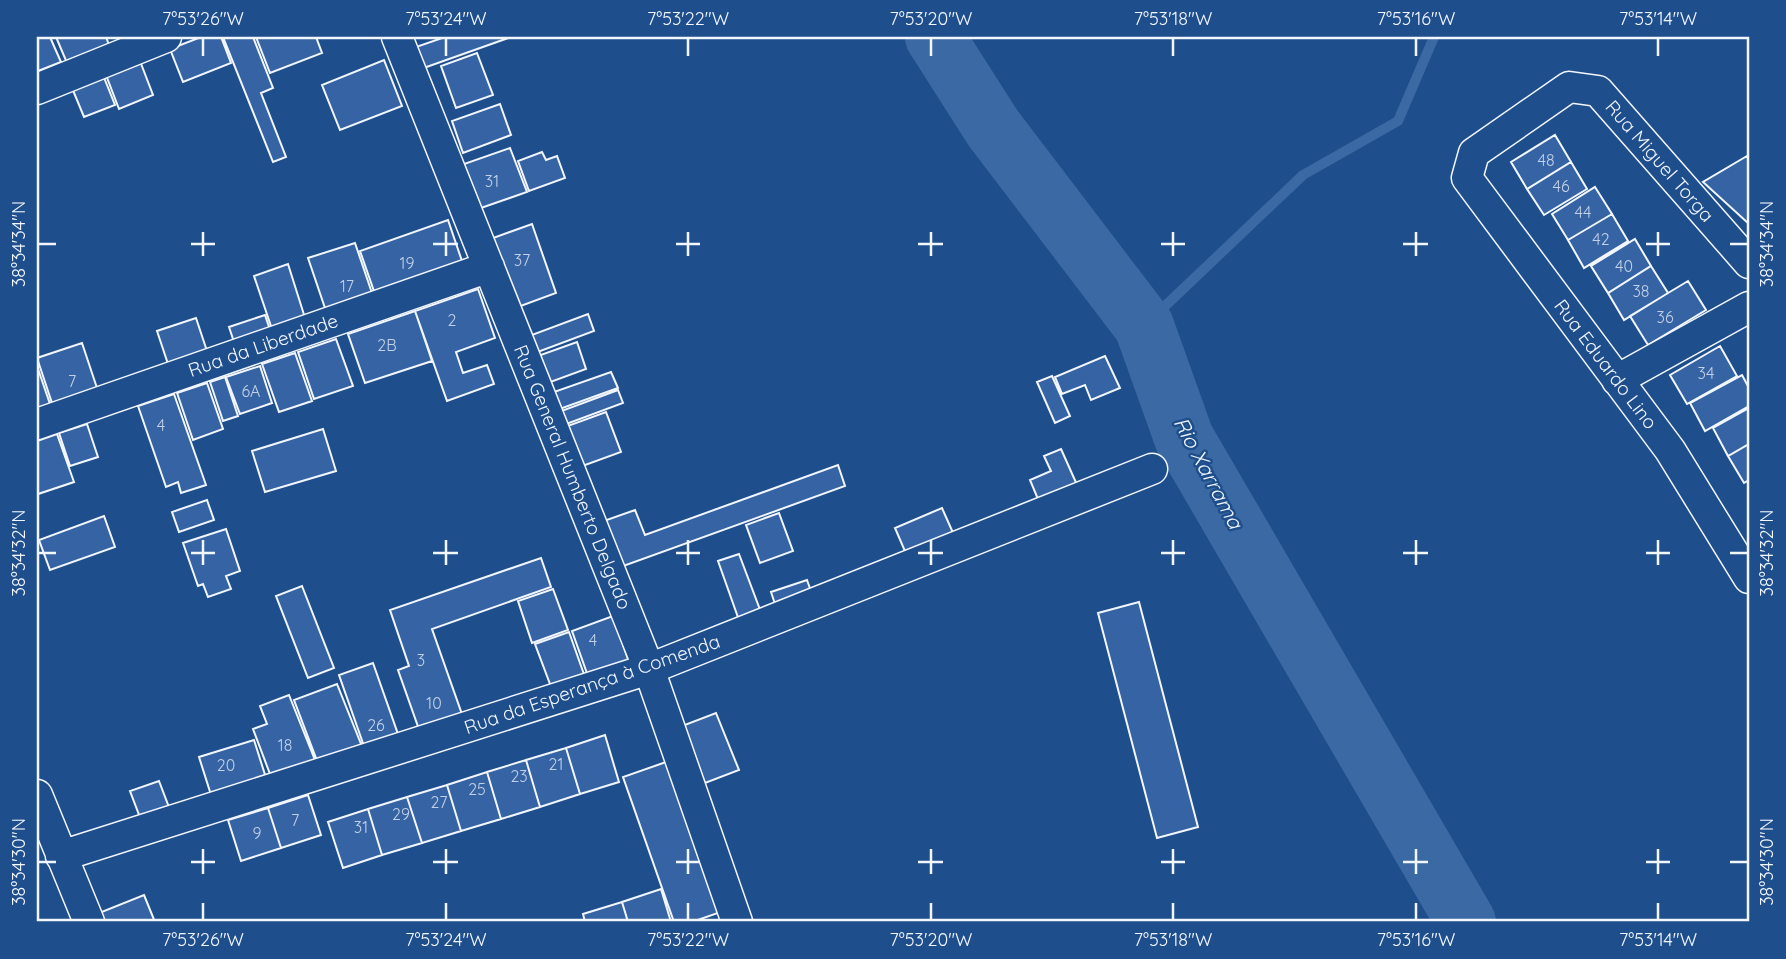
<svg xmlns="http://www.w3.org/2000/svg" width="1786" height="959" viewBox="0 0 1786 959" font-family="Quicksand,sans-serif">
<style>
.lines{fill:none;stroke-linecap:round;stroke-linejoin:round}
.stream{stroke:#3b69a3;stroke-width:10}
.river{stroke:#3b69a3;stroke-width:60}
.building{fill:#3563a3;stroke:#f2f6ff;stroke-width:2}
.street-casing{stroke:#f2f6ff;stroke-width:33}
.street{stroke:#1f4e8c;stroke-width:30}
.ticks{fill:none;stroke:#f2f6ff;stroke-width:2.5}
.labels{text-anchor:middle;stroke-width:5;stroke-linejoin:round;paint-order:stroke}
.number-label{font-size:16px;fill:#c3d1e8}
.street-label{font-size:19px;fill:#f2f6ff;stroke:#1f4e8c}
.water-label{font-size:21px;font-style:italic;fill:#f2f6ff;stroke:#1f4e8c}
.neatline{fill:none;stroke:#f2f6ff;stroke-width:2.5}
.ticks-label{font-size:18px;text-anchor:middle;fill:#f2f6ff}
</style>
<rect width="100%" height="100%" fill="#1f4e8c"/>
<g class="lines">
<path class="stream" d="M 1144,326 L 1303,175 L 1398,121 L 1434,37"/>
<path class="river" d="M 935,37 L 993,128 L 1144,326 L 1184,438 L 1466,922"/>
</g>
<path class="building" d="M 37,37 L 50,37 L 61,62 L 38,71 Z
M 56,37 L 106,37 L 109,45 L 67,63 Z
M 201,37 L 221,37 L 231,63 L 183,82 L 170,49 Z
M 223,37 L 253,37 L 273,88 L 261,93 L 286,157 L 273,162 Z
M 256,37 L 316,37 L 322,53 L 270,73 Z
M 445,37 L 511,37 L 421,69 L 413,48 Z
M 477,53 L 493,95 L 456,108 L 441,66 Z
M 384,60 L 402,106 L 340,130 L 322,85 Z
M 140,61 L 153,95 L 119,109 L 106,75 Z
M 103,75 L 115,105 L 84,117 L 72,88 Z
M 500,104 L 511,135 L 463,153 L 452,121 Z
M 1555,135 L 1571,162 L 1527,189 L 1511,162 Z
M 510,148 L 527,192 L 481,208 L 464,164 Z
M 542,152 L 546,160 L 557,156 L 565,178 L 529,191 L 518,161 Z
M 1747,156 L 1749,159 L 1749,224 L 1703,182 Z
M 1571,162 L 1587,189 L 1544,215 L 1527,189 Z
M 1595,187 L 1612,214 L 1568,240 L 1552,214 Z
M 1612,214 L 1628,241 L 1584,268 L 1568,240 Z
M 448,220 L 463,264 L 375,294 L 360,251 Z
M 532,224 L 556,293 L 518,307 L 493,238 Z
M 1635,239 L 1651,266 L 1608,293 L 1591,266 Z
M 355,243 L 373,296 L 326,311 L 308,258 Z
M 288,264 L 306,321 L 273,332 L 254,276 Z
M 1651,266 L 1668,293 L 1624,320 L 1608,293 Z
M 1688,281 L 1706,310 L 1648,345 L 1630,316 Z
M 478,289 L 495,338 L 456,352 L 463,373 L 487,365 L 494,384 L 447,401 L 415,311 Z
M 415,311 L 432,361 L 365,383 L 348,334 Z
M 588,314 L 594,331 L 535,353 L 529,336 Z
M 265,315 L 271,333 L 235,345 L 229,327 Z
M 196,318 L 208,354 L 169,367 L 157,331 Z
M 336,339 L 353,386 L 314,399 L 298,352 Z
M 577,342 L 586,369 L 545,384 L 535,357 Z
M 82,343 L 98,391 L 53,406 L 37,358 Z
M 1720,346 L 1737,376 L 1687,404 L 1670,375 Z
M 295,353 L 312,401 L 279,412 L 262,364 Z
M 1105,356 L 1120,388 L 1091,400 L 1085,385 L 1062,394 L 1055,377 Z
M 37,366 L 51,407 L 37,412 Z
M 260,366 L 272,403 L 240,414 L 226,377 Z
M 611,372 L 618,388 L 557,410 L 551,393 Z
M 1742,375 L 1749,388 L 1749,406 L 1705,431 L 1690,403 Z
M 1052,376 L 1070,416 L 1055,423 L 1037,382 Z
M 225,377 L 238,416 L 223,421 L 210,382 Z
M 207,383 L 223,429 L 193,440 L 177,393 Z
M 618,390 L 623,403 L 561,426 L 556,413 Z
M 174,394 L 206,485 L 181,493 L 178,482 L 166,487 L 138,406 Z
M 1749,408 L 1749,444 L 1728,456 L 1713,428 Z
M 606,412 L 621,452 L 577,468 L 562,428 Z
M 87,424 L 98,457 L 70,466 L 59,433 Z
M 323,429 L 336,471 L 265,492 L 252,451 Z
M 57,434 L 74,482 L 38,494 L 37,441 Z
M 1749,444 L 1749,480 L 1744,483 L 1728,456 Z
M 1061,449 L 1078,487 L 1040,504 L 1030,480 L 1051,471 L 1044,456 Z
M 838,465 L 845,486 L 615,569 L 598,523 L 635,510 L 645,535 Z
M 207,500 L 214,520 L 179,532 L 172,512 Z
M 942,508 L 954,535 L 907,556 L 895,528 Z
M 779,513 L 793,551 L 760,563 L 746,525 Z
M 104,516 L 115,547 L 50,570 L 39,540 Z
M 226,529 L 240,571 L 226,576 L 231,589 L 208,597 L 203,584 L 198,586 L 183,543 Z
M 739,554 L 762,615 L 740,623 L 718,561 Z
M 541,558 L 551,587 L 432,629 L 464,720 L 421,735 L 398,670 L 409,666 L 390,610 Z
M 807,580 L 813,597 L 777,610 L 771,592 Z
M 302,586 L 334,668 L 308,678 L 276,596 Z
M 553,589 L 568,630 L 532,643 L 518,601 Z
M 1139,602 L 1198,827 L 1157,838 L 1098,613 Z
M 613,616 L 630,665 L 589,679 L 572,631 Z
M 569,632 L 586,680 L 553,692 L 535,644 Z
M 373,663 L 399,737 L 365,749 L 339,675 Z
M 337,684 L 363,749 L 319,766 L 294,700 Z
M 289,695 L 317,765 L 273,782 L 253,729 L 267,724 L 260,706 Z
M 716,713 L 739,770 L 705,783 L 682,726 Z
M 605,735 L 619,782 L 580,794 L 566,748 Z
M 254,740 L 267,781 L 212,798 L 199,757 Z
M 566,748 L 580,794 L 540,807 L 526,760 Z
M 526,760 L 540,807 L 501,819 L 487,772 Z
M 666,762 L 718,913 L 692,922 L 674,922 L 623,777 Z
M 487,772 L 501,819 L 461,831 L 447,785 Z
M 159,781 L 170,810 L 141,820 L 130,791 Z
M 447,785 L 461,831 L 422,843 L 407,797 Z
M 308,795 L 321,835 L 281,848 L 268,808 Z
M 407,797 L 422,843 L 382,855 L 368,809 Z
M 268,808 L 281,848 L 241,861 L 228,820 Z
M 368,809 L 382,855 L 343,868 L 328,822 Z
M 661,889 L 671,922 L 628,922 L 622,902 Z
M 144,895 L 155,922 L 102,922 L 99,913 Z
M 622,902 L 628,922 L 585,922 L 583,914 Z"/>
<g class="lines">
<g class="street-casing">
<path id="street" d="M 397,37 L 649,669 L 737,922
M 37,89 L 166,37
M 1749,263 L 1598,91 L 1569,87 L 1474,153 L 1467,178 L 1670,450 L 1749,578
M 1617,380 L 1749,307
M 37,424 L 489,267
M 37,795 L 89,922
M 61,856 L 649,669 L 1152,469"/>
</g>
<use href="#street" class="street"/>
</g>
<path class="ticks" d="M 203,38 L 203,56M 446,38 L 446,56M 688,38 L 688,56M 931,38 L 931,56M 1173,38 L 1173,56M 1416,38 L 1416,56M 1658,38 L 1658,56M 203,232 L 203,256M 446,232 L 446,256M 688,232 L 688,256M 931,232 L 931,256M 1173,232 L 1173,256M 1416,232 L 1416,256M 1658,232 L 1658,256M 38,244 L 56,244M 191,244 L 215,244M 433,244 L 458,244M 676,244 L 700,244M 918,244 L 943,244M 1161,244 L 1185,244M 1403,244 L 1428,244M 1646,244 L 1670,244M 1730,244 L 1748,244M 203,540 L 203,565M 446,540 L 446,565M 688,540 L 688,565M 931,540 L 931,565M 1173,540 L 1173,565M 1416,540 L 1416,565M 1658,540 L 1658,565M 38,553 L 56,553M 191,553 L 215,553M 433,553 L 458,553M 676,553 L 700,553M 918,553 L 943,553M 1161,553 L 1185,553M 1403,553 L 1428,553M 1646,553 L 1670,553M 1730,553 L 1748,553M 203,849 L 203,874M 446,849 L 446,874M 688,849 L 688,874M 931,849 L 931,874M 1173,849 L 1173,874M 1416,849 L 1416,874M 1658,849 L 1658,874M 38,862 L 56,862M 191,862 L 215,862M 433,862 L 458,862M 676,862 L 700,862M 918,862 L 943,862M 1161,862 L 1185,862M 1403,862 L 1428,862M 1646,862 L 1670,862M 1730,862 L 1748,862M 203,903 L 203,920M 446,903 L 446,920M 688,903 L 688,920M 931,903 L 931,920M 1173,903 L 1173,920M 1416,903 L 1416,920M 1658,903 L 1658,920"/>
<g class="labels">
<g class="number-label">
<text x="1546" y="166">48</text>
<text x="492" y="187">31</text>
<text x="1561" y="192">46</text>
<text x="1583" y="218">44</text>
<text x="1601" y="245">42</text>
<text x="522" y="266">37</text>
<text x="407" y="269">19</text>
<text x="1624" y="272">40</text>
<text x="347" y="292">17</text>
<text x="1641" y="297">38</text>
<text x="1665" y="323">36</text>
<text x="452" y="326">2</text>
<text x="387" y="351">2B</text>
<text x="1706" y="379">34</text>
<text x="72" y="387">7</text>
<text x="251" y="397">6A</text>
<text x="161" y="431">4</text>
<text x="593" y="646">4</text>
<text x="421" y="666">3</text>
<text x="434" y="709">10</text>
<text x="376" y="731">26</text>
<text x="285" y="751">18</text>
<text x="556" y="770">21</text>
<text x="226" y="771">20</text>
<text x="519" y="782">23</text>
<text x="477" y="795">25</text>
<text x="439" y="808">27</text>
<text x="401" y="820">29</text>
<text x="295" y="826">7</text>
<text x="361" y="833">31</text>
<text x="257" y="839">9</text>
</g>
<g class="street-label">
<text transform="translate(1660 161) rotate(49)" y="7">Rua Miguel Torga</text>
<text transform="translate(263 345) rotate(-19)" y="7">Rua da Liberdade</text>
<text transform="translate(1606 364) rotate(53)" y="7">Rua Eduardo Lino</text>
<text transform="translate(573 477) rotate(68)" y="7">Rua General Humberto Delgado</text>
<text transform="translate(592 684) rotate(-19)" y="7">Rua da Esperança à Comenda</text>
</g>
<g class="water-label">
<text transform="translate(1208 473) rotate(62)" y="7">Rio Xarrama</text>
</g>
</g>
<rect width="1786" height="959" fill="none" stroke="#1f4e8c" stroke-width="77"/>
<rect x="38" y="38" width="1710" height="882" class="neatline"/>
<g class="ticks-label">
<text x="203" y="25">7°53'26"W</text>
<text x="446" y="25">7°53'24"W</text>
<text x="688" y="25">7°53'22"W</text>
<text x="931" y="25">7°53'20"W</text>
<text x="1173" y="25">7°53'18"W</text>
<text x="1416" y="25">7°53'16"W</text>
<text x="1658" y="25">7°53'14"W</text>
<text transform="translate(19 244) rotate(-90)" y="6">38°34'34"N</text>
<text transform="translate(1767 244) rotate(-90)" y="6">38°34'34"N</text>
<text transform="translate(19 553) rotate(-90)" y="6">38°34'32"N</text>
<text transform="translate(1767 553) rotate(-90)" y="6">38°34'32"N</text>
<text transform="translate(19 862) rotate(-90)" y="6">38°34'30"N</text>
<text transform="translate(1767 862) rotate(-90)" y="6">38°34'30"N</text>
<text x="203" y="946">7°53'26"W</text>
<text x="446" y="946">7°53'24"W</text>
<text x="688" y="946">7°53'22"W</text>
<text x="931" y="946">7°53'20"W</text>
<text x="1173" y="946">7°53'18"W</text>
<text x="1416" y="946">7°53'16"W</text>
<text x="1658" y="946">7°53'14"W</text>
</g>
</svg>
